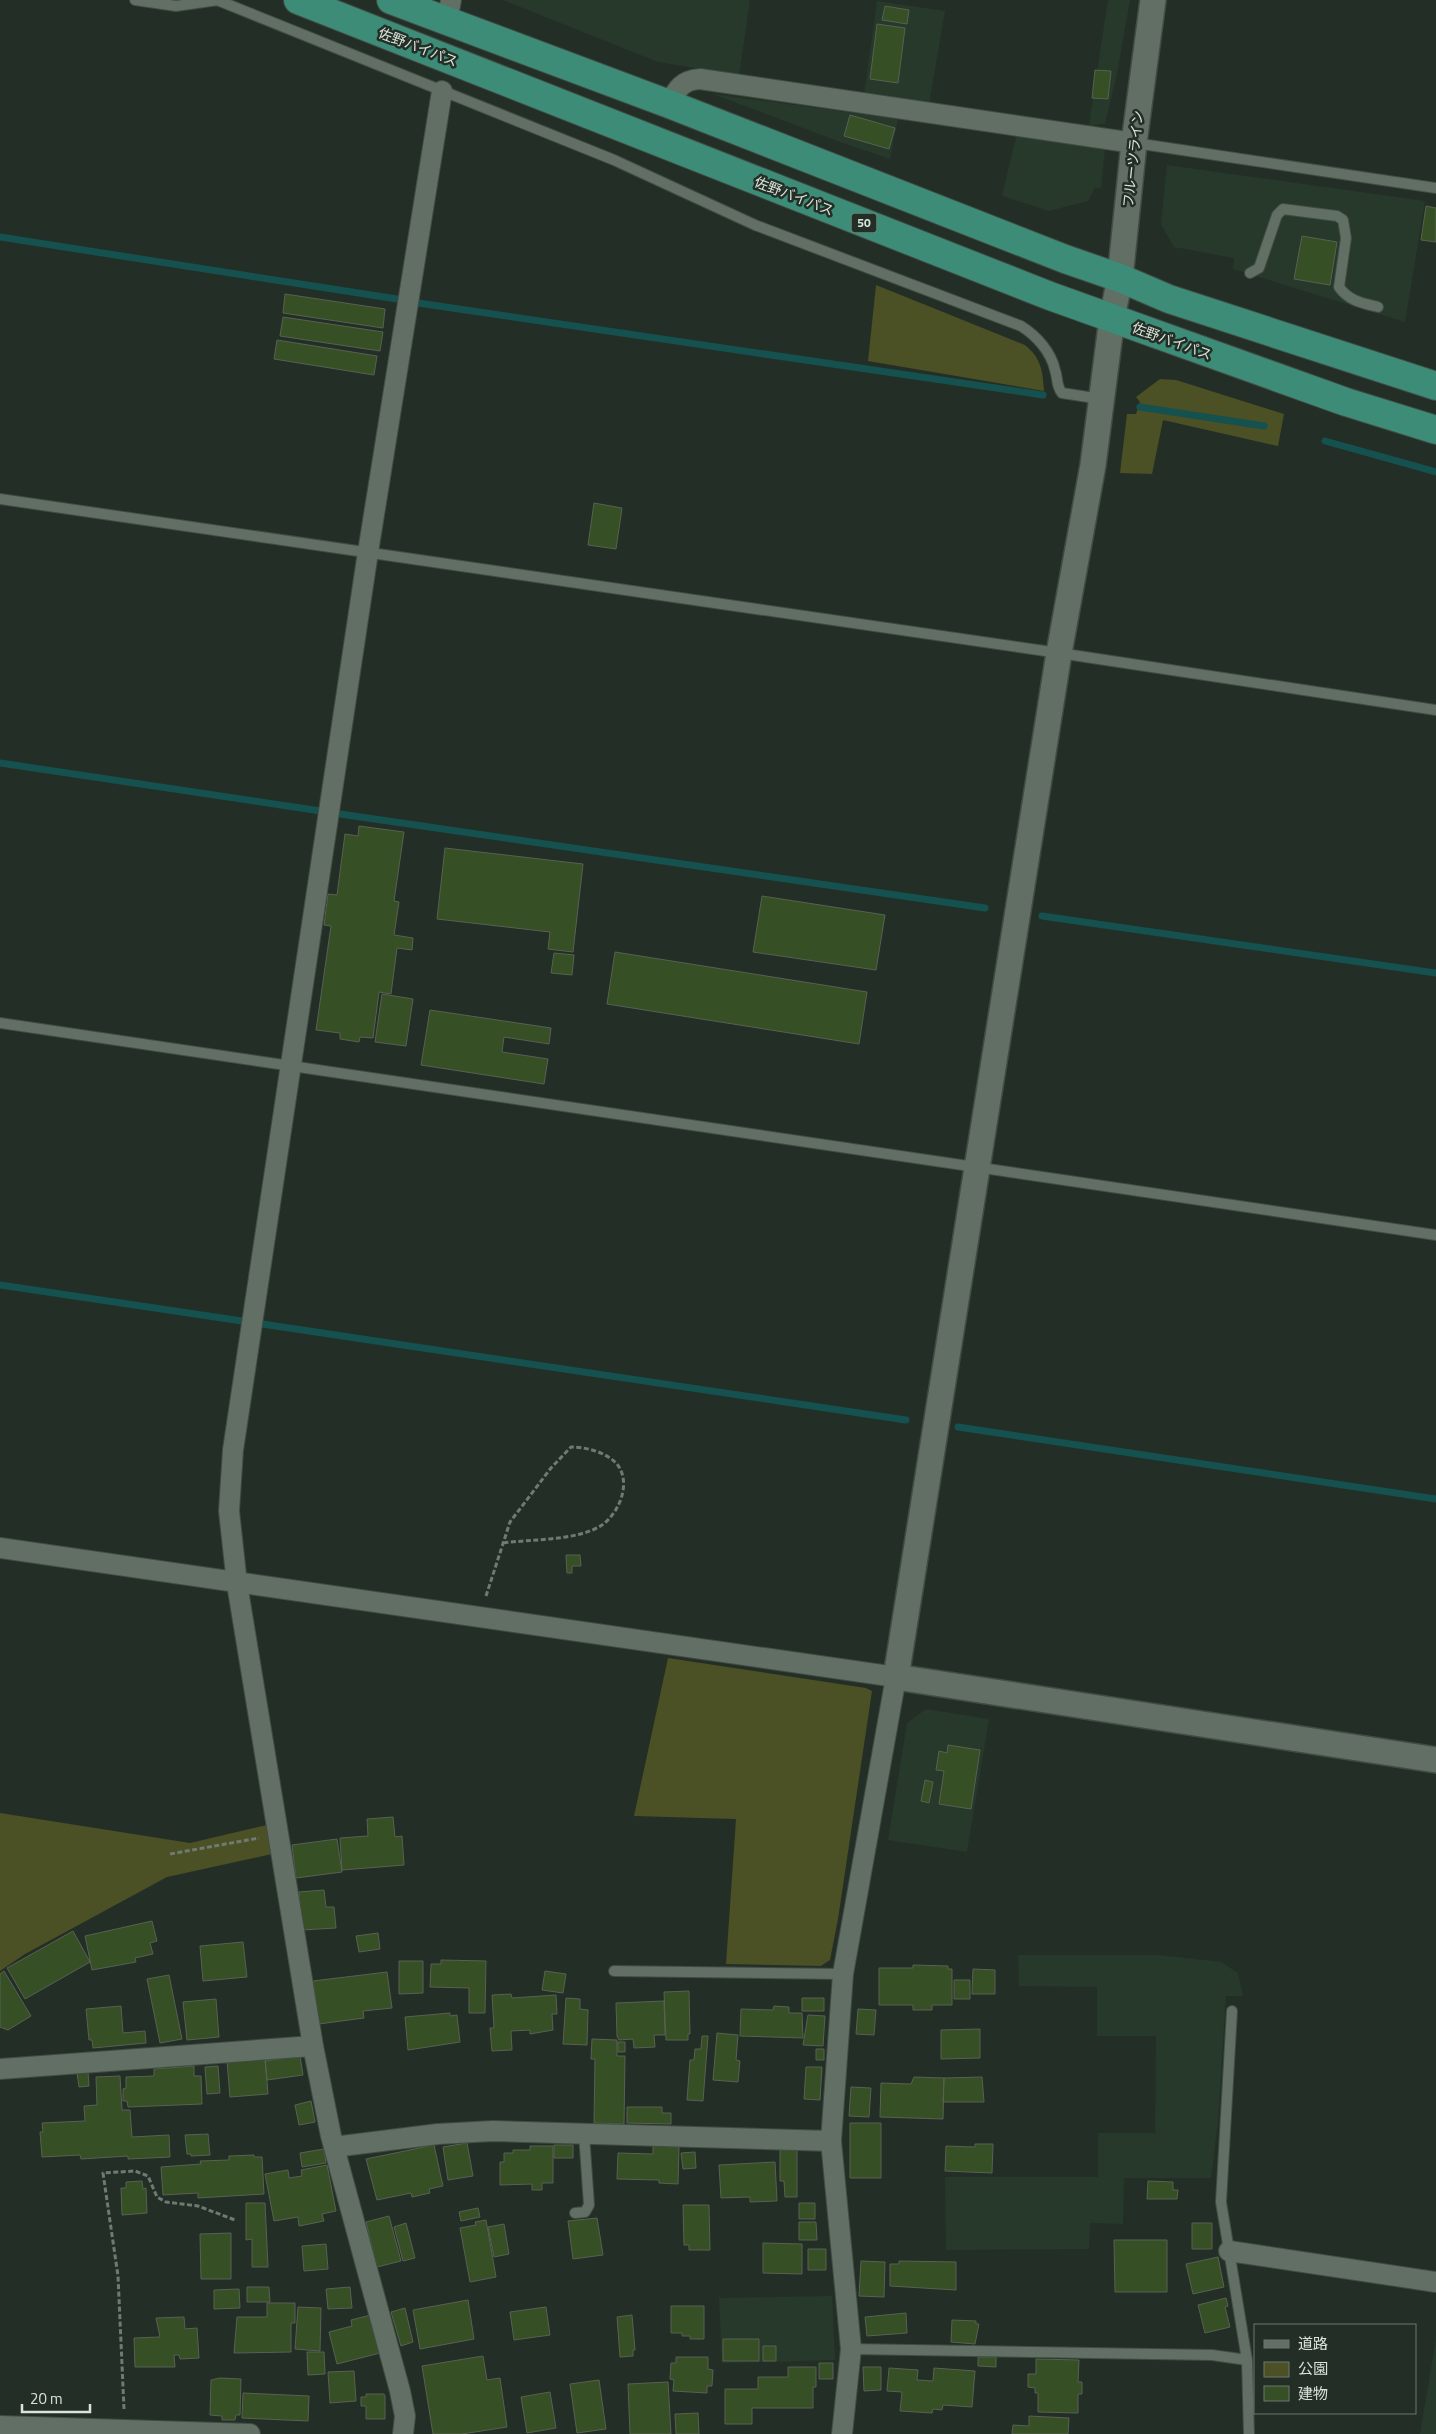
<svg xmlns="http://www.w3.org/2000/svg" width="1436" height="2434" viewBox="0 0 1436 2434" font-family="'Titillium Web','Noto Sans JP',sans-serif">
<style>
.built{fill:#26392b}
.green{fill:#4c5025}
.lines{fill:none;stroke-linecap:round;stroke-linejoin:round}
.stream{stroke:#14514f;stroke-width:7}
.building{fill:#364f24;stroke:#586153}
.service-casing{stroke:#414c44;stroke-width:12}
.minor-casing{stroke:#414c44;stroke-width:22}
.tertiary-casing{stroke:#414c44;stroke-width:28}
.trunk-casing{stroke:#414c44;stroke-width:30}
.path{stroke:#6f7a72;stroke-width:3;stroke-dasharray:5 2.5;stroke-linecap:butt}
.service{stroke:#616f64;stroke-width:10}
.minor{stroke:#616f64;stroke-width:20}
.tertiary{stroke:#616f64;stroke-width:25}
.trunk{stroke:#3d8c77;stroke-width:28}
.labels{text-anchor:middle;stroke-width:5;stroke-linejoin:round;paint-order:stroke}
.shield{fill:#232f26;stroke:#a3aca5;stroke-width:1}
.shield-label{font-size:12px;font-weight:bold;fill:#dae2dc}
.street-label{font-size:14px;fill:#dae2dc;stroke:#232f26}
</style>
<rect width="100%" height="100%" fill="#232f26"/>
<path class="built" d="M 503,0 L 750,0 L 739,75 L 658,62 Z
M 1108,0 L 1130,0 L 1117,74 L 1105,124 L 1089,125 Z
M 877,1 L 945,11 L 929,104 L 864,95 Z
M 713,94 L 898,119 L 890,159 L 840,142 Z
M 1017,133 L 1101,144 L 1105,149 L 1101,188 L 1095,188 L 1088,201 L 1049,211 L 1002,196 Z
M 1167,165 L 1425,201 L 1405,322 L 1233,269 L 1234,258 L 1174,247 L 1161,224 Z
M 926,1709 L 989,1719 L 967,1852 L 888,1840 L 907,1723 Z
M 1018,1955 L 1159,1955 L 1221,1962 L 1238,1973 L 1243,1996 L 1226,1996 L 1218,2122 L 1211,2178 L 1124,2178 L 1123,2224 L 1090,2223 L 1089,2249 L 946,2250 L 945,2177 L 1098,2177 L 1098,2133 L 1155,2133 L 1156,2036 L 1097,2036 L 1097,1987 L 1019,1986 Z
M 832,2296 L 835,2360 L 722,2363 L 719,2298 Z
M 1436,2339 L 1436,2434 L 1420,2434 Z"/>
<path class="green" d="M 876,285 L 1025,345 C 1041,358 1043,371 1044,391 L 868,361 Z
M 1160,379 L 1176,380 L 1284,414 L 1278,446 L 1163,420 L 1152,474 L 1120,473 L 1127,414 L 1136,414 L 1140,402 L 1136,397 Z
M 668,1658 L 866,1688 L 872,1691 L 838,1919 L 830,1960 L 821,1966 L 726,1964 L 736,1819 L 634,1816 Z
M 0,1813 L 190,1843 L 267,1825 L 272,1854 L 167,1877 L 25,1954 L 0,1971 Z"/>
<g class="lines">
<path class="stream" d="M 0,237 L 397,299
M 418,303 L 1043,395
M 1140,407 L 1264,426
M 1325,441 L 1436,472
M 0,763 L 321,811
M 340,814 L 985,908
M 1042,916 L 1436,973
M 0,1285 L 242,1321
M 262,1324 L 906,1420
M 958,1427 L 1436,1499"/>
</g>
<path class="building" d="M 885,6 L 909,10 L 907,24 L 882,20 Z
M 877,24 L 905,28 L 898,83 L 870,79 Z
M 1095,70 L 1111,71 L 1108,99 L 1092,98 Z
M 850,115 L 895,128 L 889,149 L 844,136 Z
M 1426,206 L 1436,208 L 1436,242 L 1421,240 Z
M 1302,236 L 1337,242 L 1330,285 L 1294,279 Z
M 285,294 L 385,309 L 383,328 L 283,313 Z
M 283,317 L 383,332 L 380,351 L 280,336 Z
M 277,340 L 377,356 L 374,375 L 274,359 Z
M 594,503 L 622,508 L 616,549 L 588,545 Z
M 359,826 L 404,832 L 394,901 L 399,902 L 394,935 L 413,938 L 412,950 L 397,948 L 391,994 L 379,992 L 373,1038 L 360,1037 L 359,1042 L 340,1039 L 340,1033 L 316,1030 L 331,926 L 324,925 L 328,894 L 337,895 L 345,834 L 358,836 Z
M 445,848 L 583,864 L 573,952 L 548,949 L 550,932 L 437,919 Z
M 762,896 L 885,915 L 876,970 L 753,952 Z
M 615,952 L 867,992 L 859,1044 L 607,1004 Z
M 554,953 L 574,955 L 572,975 L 551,973 Z
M 382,994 L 413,999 L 406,1046 L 375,1042 Z
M 430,1010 L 551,1028 L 549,1044 L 504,1037 L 502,1052 L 548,1059 L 544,1084 L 421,1065 Z
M 566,1555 L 580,1555 L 581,1566 L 572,1566 L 572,1573 L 567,1573 Z
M 948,1745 L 980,1750 L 971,1809 L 939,1804 L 944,1771 L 936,1770 L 939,1751 L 947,1753 Z
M 925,1780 L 933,1782 L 929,1803 L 921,1801 Z
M 393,1817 L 395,1837 L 402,1836 L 404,1865 L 342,1870 L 340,1838 L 368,1836 L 367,1819 Z
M 337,1839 L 342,1872 L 296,1878 L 292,1845 Z
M 324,1890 L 326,1907 L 334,1907 L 336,1928 L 302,1930 L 299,1892 Z
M 152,1921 L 157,1941 L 150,1943 L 153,1954 L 135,1958 L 136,1962 L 92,1970 L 85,1936 Z
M 73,1931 L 90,1962 L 25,1999 L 7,1968 Z
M 378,1933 L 380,1949 L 359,1952 L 356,1936 Z
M 243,1942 L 247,1977 L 203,1981 L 200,1946 Z
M 441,1960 L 486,1961 L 485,2013 L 469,2013 L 469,1988 L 430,1987 L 431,1964 L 441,1964 Z
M 399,1961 L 423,1961 L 423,1993 L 399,1994 Z
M 913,1965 L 948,1966 L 948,1969 L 952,1969 L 952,2005 L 932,2005 L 932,2010 L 913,2010 L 913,2005 L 879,2005 L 879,1968 L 913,1968 Z
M 973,1969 L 995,1970 L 995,1994 L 972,1994 Z
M 4,1971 L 31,2016 L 8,2030 L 0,2027 L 0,1974 Z
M 545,1971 L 566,1974 L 563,1993 L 542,1990 Z
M 387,1972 L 392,2008 L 363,2011 L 364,2018 L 319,2024 L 313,1981 Z
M 169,1975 L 182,2039 L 160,2043 L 147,1979 Z
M 954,1980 L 970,1980 L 970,1999 L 954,1999 Z
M 689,1991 L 690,2034 L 688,2034 L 688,2040 L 666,2040 L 664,1992 Z
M 511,1994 L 512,1998 L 556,1995 L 557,2014 L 552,2014 L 553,2030 L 530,2034 L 530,2030 L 511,2031 L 512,2050 L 492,2051 L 490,2028 L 494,2028 L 492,1995 Z
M 566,1998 L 580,1999 L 580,2009 L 588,2010 L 587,2045 L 563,2044 Z
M 802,1998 L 824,1998 L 824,2011 L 802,2011 Z
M 216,1999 L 219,2037 L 187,2040 L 183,2002 Z
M 664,2001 L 665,2035 L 654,2035 L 655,2047 L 634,2048 L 633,2039 L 619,2040 L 617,2036 L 616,2003 Z
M 121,2006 L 123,2033 L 145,2031 L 146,2043 L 93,2048 L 92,2040 L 89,2040 L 86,2009 Z
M 774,2006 L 789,2007 L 789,2013 L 802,2013 L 803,2038 L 740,2036 L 741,2009 L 773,2010 Z
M 858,2009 L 876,2010 L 874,2035 L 856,2034 Z
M 450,2013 L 450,2016 L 457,2015 L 460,2042 L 408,2050 L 405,2017 Z
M 808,2015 L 825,2016 L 823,2046 L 803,2045 Z
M 980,2029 L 980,2058 L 941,2059 L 941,2030 Z
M 717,2033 L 738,2035 L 736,2060 L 740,2061 L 738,2082 L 713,2080 Z
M 702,2036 L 708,2036 L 703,2101 L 687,2100 L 690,2060 L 694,2060 L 695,2049 L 701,2049 Z
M 592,2039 L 617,2040 L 617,2056 L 625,2056 L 624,2124 L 594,2123 L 595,2059 L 591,2059 Z
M 618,2042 L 625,2042 L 625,2052 L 618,2052 Z
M 816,2049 L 824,2049 L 824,2060 L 816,2060 Z
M 300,2056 L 303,2075 L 267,2080 L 265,2061 Z
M 265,2057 L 268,2094 L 230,2097 L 227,2061 Z
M 194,2066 L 194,2076 L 201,2076 L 202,2104 L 128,2107 L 127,2101 L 123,2101 L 123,2089 L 126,2088 L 126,2077 L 154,2076 L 154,2069 Z
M 218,2066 L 220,2093 L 207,2094 L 205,2067 Z
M 806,2067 L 822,2067 L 820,2100 L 804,2099 Z
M 88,2072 L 89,2086 L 79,2087 L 77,2073 Z
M 120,2076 L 122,2110 L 130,2110 L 132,2137 L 169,2135 L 170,2157 L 128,2159 L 128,2156 L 81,2159 L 80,2155 L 42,2157 L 40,2132 L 43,2132 L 42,2123 L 85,2121 L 84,2106 L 97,2105 L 96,2077 Z
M 914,2077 L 944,2078 L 943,2119 L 880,2117 L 881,2083 L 911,2084 Z
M 982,2077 L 984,2102 L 943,2102 L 944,2078 Z
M 851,2087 L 871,2088 L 869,2117 L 849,2116 Z
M 311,2101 L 315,2122 L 299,2125 L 295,2105 Z
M 627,2107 L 662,2107 L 662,2113 L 671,2113 L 671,2124 L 627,2123 Z
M 850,2123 L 881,2123 L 881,2178 L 850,2178 Z
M 208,2134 L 210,2155 L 191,2156 L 191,2154 L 187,2154 L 185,2135 Z
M 467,2143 L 473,2176 L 448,2180 L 443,2147 Z
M 975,2144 L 993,2144 L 992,2173 L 945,2171 L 946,2146 L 975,2147 Z
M 434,2145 L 443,2186 L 429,2189 L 430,2193 L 412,2197 L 411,2193 L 377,2200 L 366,2159 Z
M 554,2145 L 573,2145 L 573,2158 L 554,2158 Z
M 530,2146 L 553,2146 L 553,2183 L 542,2183 L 542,2190 L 532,2190 L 532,2184 L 500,2185 L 500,2162 L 504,2162 L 504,2153 L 513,2153 L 513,2150 L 530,2150 Z
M 653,2146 L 679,2147 L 678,2184 L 659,2183 L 659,2180 L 617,2179 L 618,2153 L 653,2154 Z
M 324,2149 L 326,2163 L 302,2167 L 300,2153 Z
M 780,2150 L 797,2150 L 797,2197 L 785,2197 L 784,2181 L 780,2181 Z
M 695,2152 L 696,2168 L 683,2169 L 681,2153 Z
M 254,2155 L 254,2157 L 262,2157 L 264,2194 L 198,2198 L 198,2193 L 163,2195 L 161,2167 L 201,2164 L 200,2161 L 229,2160 L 229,2156 Z
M 775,2162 L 777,2201 L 750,2202 L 750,2197 L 721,2198 L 719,2165 Z
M 327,2165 L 336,2211 L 322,2214 L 324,2221 L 299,2226 L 298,2217 L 274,2221 L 265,2174 L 288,2170 L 289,2178 L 302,2176 L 301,2170 Z
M 142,2181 L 143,2189 L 146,2188 L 147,2213 L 122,2215 L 121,2188 L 126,2188 L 126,2182 Z
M 1148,2181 L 1173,2182 L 1173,2190 L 1178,2190 L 1177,2199 L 1147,2199 Z
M 246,2203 L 265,2203 L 268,2267 L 252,2267 L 252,2239 L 246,2240 Z
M 799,2203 L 815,2203 L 815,2219 L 799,2219 Z
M 683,2205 L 709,2205 L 710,2250 L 689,2250 L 689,2245 L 684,2245 Z
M 478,2208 L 480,2217 L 461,2221 L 459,2212 Z
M 389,2216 L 401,2261 L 377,2267 L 366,2222 Z
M 597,2218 L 603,2255 L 573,2259 L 568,2221 Z
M 486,2220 L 496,2277 L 470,2282 L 460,2228 L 476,2225 L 475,2222 Z
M 799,2222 L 816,2222 L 817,2240 L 799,2240 Z
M 406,2223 L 415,2258 L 403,2261 L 394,2227 Z
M 1192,2223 L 1212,2223 L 1212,2249 L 1192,2249 Z
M 504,2224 L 509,2254 L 494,2257 L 488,2227 Z
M 231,2233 L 231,2279 L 201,2279 L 200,2234 Z
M 1114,2240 L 1167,2240 L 1167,2292 L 1115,2292 Z
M 763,2243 L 802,2244 L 802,2274 L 763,2273 Z
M 326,2244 L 328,2269 L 304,2271 L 302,2246 Z
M 808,2249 L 826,2249 L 826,2270 L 808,2270 Z
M 1218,2257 L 1224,2287 L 1193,2294 L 1186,2264 Z
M 861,2261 L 885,2262 L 884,2297 L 859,2296 Z
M 899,2261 L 956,2262 L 956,2290 L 890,2286 L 890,2264 L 899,2264 Z
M 247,2287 L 269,2287 L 270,2302 L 247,2302 Z
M 350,2287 L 352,2308 L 328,2309 L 326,2289 Z
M 239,2289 L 240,2308 L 214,2309 L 214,2290 Z
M 1226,2298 L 1228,2306 L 1225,2307 L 1230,2327 L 1205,2333 L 1198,2305 Z
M 468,2300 L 474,2339 L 420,2349 L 413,2310 Z
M 267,2303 L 295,2303 L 295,2323 L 291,2323 L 291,2352 L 234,2353 L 237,2317 L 267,2317 Z
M 671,2306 L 704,2306 L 704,2339 L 690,2339 L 690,2336 L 682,2336 L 682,2333 L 671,2333 Z
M 298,2307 L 321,2308 L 320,2351 L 295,2349 Z
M 546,2307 L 550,2335 L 514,2340 L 510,2312 Z
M 405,2308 L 413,2342 L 401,2346 L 391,2312 Z
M 906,2313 L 907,2333 L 867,2336 L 865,2317 Z
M 371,2315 L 380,2353 L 337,2364 L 329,2332 L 352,2326 L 351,2320 Z
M 632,2315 L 635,2350 L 633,2350 L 633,2356 L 620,2357 L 617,2317 Z
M 184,2317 L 185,2329 L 197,2328 L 199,2358 L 180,2359 L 179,2355 L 174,2355 L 175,2367 L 135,2367 L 134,2338 L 160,2337 L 156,2318 Z
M 952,2320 L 976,2321 L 976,2324 L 979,2324 L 975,2344 L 951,2342 Z
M 723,2339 L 759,2339 L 759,2361 L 723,2361 Z
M 763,2346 L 776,2346 L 776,2361 L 763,2361 Z
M 307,2352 L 324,2352 L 325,2374 L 308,2375 Z
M 483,2356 L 487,2380 L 500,2378 L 507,2427 L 462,2434 L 433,2434 L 422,2366 Z
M 676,2357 L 708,2357 L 708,2369 L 713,2370 L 712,2386 L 707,2386 L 707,2393 L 673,2391 L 674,2380 L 670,2379 L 671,2363 L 676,2363 Z
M 978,2357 L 996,2357 L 996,2367 L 978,2366 Z
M 1036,2359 L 1079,2360 L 1078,2382 L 1082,2382 L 1082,2394 L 1078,2394 L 1078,2413 L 1038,2412 L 1038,2393 L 1035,2393 L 1035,2388 L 1028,2387 L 1028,2374 L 1036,2374 Z
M 819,2363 L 833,2363 L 833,2379 L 819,2379 Z
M 788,2367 L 816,2367 L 816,2387 L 813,2387 L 813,2408 L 752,2408 L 752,2424 L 725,2424 L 725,2389 L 758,2389 L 758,2377 L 788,2377 Z
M 863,2367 L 881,2367 L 881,2390 L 864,2391 Z
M 889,2368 L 918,2370 L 917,2380 L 933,2381 L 934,2368 L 975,2371 L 972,2407 L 943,2405 L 942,2410 L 933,2409 L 932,2413 L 900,2411 L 902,2392 L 887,2391 Z
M 354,2371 L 356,2401 L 330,2403 L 328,2372 Z
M 220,2378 L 241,2379 L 240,2415 L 236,2415 L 235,2420 L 222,2420 L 222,2416 L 210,2415 L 211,2380 Z
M 599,2380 L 606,2429 L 577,2433 L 570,2384 Z
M 668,2382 L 671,2434 L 630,2434 L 628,2384 Z
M 550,2392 L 556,2428 L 527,2433 L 521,2397 Z
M 243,2393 L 309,2396 L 308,2421 L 242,2418 Z
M 366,2394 L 384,2394 L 385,2396 L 385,2419 L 366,2419 L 366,2406 L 361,2406 L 361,2397 L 366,2397 Z
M 698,2413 L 699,2434 L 676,2434 L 675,2414 Z
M 1029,2416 L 1069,2418 L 1068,2434 L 1012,2434 L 1013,2425 L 1029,2426 Z"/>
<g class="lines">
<g class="service-casing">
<path id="service" d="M 135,0 L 176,6 L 218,0
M 217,0 L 614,160 L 755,225 L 1021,326 C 1037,336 1051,352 1055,370 C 1058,378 1056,386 1062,393 L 1101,399
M 1135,143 L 1436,188
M 1250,273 L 1259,268 L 1277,215 L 1283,209 L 1337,216 L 1343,220 L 1346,238 L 1339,287 C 1349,301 1362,303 1378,307
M 0,499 L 1059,653 L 1436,710
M 0,1023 L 1436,1235
M 614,1971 L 843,1974
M 1232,2011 L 1221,2202 L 1247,2360 L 1249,2434
M 575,2213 L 585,2212 L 589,2205 L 584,2134
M 851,2349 L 1212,2355 L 1247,2360"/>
</g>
<g class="minor-casing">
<path id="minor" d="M 447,22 L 451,0
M 669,104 C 677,89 682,80 700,79 L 1134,143
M 0,1548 L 896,1677 L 843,1974 L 831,2141 L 851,2349 L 842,2434
M 0,2069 L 313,2046
M 334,2147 L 438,2134 L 493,2131 L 831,2141
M 1229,2251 L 1436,2282
M 0,2426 L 250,2434
M 403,2434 L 405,2416 L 400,2391 L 331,2136 L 313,2046 L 237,1584 L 229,1511 L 233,1450 L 368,552 L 442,91"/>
</g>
<g class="tertiary-casing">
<path id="tertiary" d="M 1153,0 L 1134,143 L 1120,278 L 1112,318 L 1093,465 L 1059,653 L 896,1677 L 1436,1760"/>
</g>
<g class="trunk-casing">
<path id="trunk" d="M 298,0 L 1050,296 L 1346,402 L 1436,430
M 391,0 L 669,104 L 1065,259 L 1120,278 L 1169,299 L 1436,386"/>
</g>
<path class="path" d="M 486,1596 L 510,1522 L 551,1468 L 571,1447 C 586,1447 606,1452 617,1464 C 632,1483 619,1513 602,1525 C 578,1541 531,1539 503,1543
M 170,1854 L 259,1838
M 124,2409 L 118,2276 L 103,2173 L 135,2171 L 148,2176 L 157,2197 L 166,2202 L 198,2206 L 235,2220"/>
<use href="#service" class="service"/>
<use href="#minor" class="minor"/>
<use href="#tertiary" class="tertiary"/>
<use href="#trunk" class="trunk"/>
</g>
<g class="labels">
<rect class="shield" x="851.5" y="213.5" width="25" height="19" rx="4"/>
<g class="shield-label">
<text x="864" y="227">50</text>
</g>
<g class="street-label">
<text transform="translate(418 47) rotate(21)" y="5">佐野バイパス</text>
<text transform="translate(1133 159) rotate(-84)" y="5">フルーツライン</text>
<text transform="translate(794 196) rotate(21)" y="5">佐野バイパス</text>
<text transform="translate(1172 341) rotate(20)" y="5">佐野バイパス</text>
</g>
</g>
<rect x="1254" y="2324" width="162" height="90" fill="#232f26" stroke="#6c776f"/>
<rect x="1264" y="2340" width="25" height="8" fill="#616f64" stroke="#6c776f"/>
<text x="1298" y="2349" font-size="15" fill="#dae2dc">道路</text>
<rect x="1264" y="2362" width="25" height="15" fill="#4c5025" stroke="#6c776f"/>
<text x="1298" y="2374" font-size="15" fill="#dae2dc">公園</text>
<rect x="1264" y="2386" width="25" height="15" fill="#364f24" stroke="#6c776f"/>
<text x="1298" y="2399" font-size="15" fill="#dae2dc">建物</text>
<path d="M22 2404v8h68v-8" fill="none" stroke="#dae2dc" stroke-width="2.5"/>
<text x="30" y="2404" font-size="15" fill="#dae2dc" stroke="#232f26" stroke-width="4" paint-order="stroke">20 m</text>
</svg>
